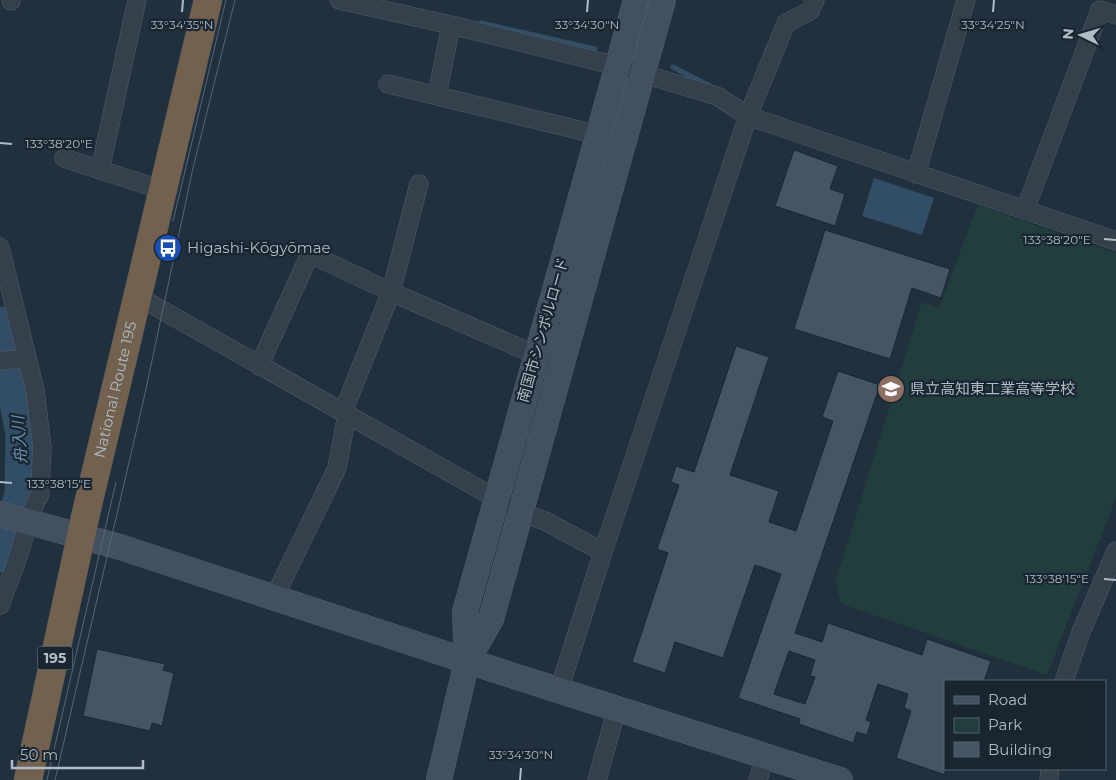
<svg xmlns="http://www.w3.org/2000/svg" width="1116" height="780" viewBox="0 0 1116 780" font-family="Montserrat,'Noto Sans JP',sans-serif">
<style>
.green{fill:#223d3d}
.water{fill:#324e66}
.lines{fill:none;stroke-linecap:round;stroke-linejoin:round}
.stream{stroke:#324e66;stroke-width:5}
.river{stroke:#324e66;stroke-width:31}
.building{fill:#445563;stroke:#1b2833;fill-rule:evenodd}
.street-casing{stroke:#525f6a;stroke-width:19}
.secondary-casing{stroke:#525f6a;stroke-width:26}
.highway-casing{stroke:#3f4c57;stroke-width:29}
.street{stroke:#34414c;stroke-width:18}
.secondary{stroke:#425160;stroke-width:25}
.highway{stroke:#736150;stroke-width:28}
.tram{stroke:#566674;stroke-width:1}
.ticks{fill:none;stroke:#afbcc8;stroke-width:2}
.labels{text-anchor:middle;stroke-width:4.5;stroke-linejoin:round;paint-order:stroke}
.shield{fill:#192631;stroke:#828f9b;stroke-width:1}
.shield-label{font-size:14px;font-weight:bold;fill:#afbcc8}
.poi-label{font-size:15px;fill:#afbcc8;stroke:#192631;text-anchor:start}
.street-label{font-size:15px;fill:#afbcc8;stroke:#192631}
.water-label{font-size:16px;font-style:italic;fill:#6d91af;stroke:#192631}
.ticks-label{font-size:12px;text-anchor:middle;fill:#afbcc8;stroke:#192631;stroke-width:4.5;stroke-linejoin:round;paint-order:stroke}
</style>
<rect width="100%" height="100%" fill="#20303c"/>
<path class="green" d="M 978,205 L 1116,253 L 1116,498 L 1047,675 L 842,604 L 835,583 L 922,302 L 939,308 Z"/>
<path class="water" d="M 874,178 L 934,198 L 922,235 L 862,216 Z"/>
<g class="lines">
<path class="stream" d="M 481,23 L 595,49
M 673,67 L 710,86"/>
<path class="river" d="M 0,322 L 21,435 L 20,495 L 0,557"/>
</g>
<path class="building" d="M 794,150 L 838,166 L 830,189 L 845,194 L 835,226 L 775,206 Z
M 825,230 L 950,269 L 941,298 L 912,288 L 890,359 L 794,329 Z
M 736,346 L 769,357 L 730,475 L 779,491 L 769,522 L 796,531 L 833,421 L 822,417 L 838,371 L 880,385 L 795,633 L 822,642 L 828,623 L 922,655 L 927,639 L 991,661 L 984,681 L 945,681 L 945,775 L 896,758 L 911,711 L 904,708 L 908,694 L 878,684 L 866,720 L 871,722 L 867,735 L 857,732 L 853,743 L 799,724 L 800,719 L 738,698 L 781,574 L 755,565 L 723,658 L 675,642 L 665,673 L 632,662 L 668,553 L 657,549 L 679,485 L 671,482 L 676,466 L 694,472 ZM 789,651 L 815,660 L 810,676 L 815,677 L 805,704 L 774,694 Z
M 97,649 L 165,664 L 163,670 L 174,673 L 162,726 L 152,723 L 150,731 L 83,716 Z"/>
<g class="lines">
<g class="street-casing">
<path id="street" d="M 339,0 L 451,25 L 617,66 L 717,96 L 748,116 L 1116,241
M 11,1 L 11,0
M 388,84 L 591,133 L 598,136
M 437,95 L 451,25
M 64,158 L 162,190
M 100,170 L 137,0
M 916,174 L 966,0
M 1025,210 L 1100,10 L 1116,15
M 0,247 L 35,390 L 42,447 L 40,494 L 34,506 L 16,563 L 0,605
M 137,296 L 520,512 L 545,521 L 603,552
M 0,361 L 27,358
M 259,366 L 310,254 L 391,292 L 536,355
M 343,412 L 391,292 L 419,184
M 274,598 L 337,468 L 347,414
M 1064,681 L 1081,632 L 1116,551
M 559,690 L 603,552 L 748,116 L 786,23 L 810,11 L 815,0
M 597,780 L 617,708
M 758,780 L 765,755
M 1049,780 L 1050,769"/>
</g>
<g class="secondary-casing">
<path id="secondary" d="M 0,514 L 120,547 L 467,661 L 840,780
M 467,661 L 465,612 L 636,0
M 439,780 L 467,661 L 491,619 L 663,0"/>
</g>
<g class="highway-casing">
<g id="highway">
<path id="s1" d="M 28,780 L 86,513 L 208,0"/>
</g>
</g>
<use href="#street" class="street"/>
<use href="#secondary" class="secondary"/>
<use href="#highway" class="highway"/>
<path class="tram" d="M 173,221 L 226,0
M 47,780 L 116,482
M 55,780 L 144,398 L 193,168 L 235,0"/>
</g>
<path class="ticks" d="M 182,12 L 183,0M 587,12 L 588,0M 993,12 L 994,0M 0,143 L 12,144M 1104,239 L 1116,240M 0,482 L 12,483M 1104,579 L 1116,580M 520,780 L 521,768"/>
<defs>
<g id="bus-disc" transform="scale(1.4375)"><circle r="9.5" fill="#1a4fb4" stroke="#192631"/><path d="M-5-6H5V4H4V6H2V4H-2V6H-4V4H-5ZM-3.5-4V0h7V-4ZM-3.5 1.2v1.5H-2V1.2ZM2 1.2v1.5H3.5V1.2Z" fill="#fff"/></g>
<g id="school-disc" transform="scale(1.4375)"><circle r="9.5" fill="#8d6e63" stroke="#192631"/><path d="M0-5L7-2L0 1L-7-2ZM-4 1L0 2.5L4 1V4Q0 6-4 4Z" fill="#fff"/></g>
</defs>
<g fill-rule="evenodd">
<use href="#bus-disc" x="168" y="248"/>
<use href="#school-disc" x="891" y="389"/>
</g>
<g class="labels">
<rect class="shield" x="37.5" y="646.5" width="35" height="23" rx="4"/>
<g class="shield-label">
<text x="55" y="663">195</text>
</g>
<g class="poi-label">
<text x="187" y="253">Higashi-Kōgyōmae</text>
<text x="910" y="394">県立高知東工業高等学校</text>
</g>
<g class="street-label">
<text transform="translate(543 330) rotate(-74)" y="5">南国市シンボルロード</text>
<text dy="5" stroke="none"><textPath href="#s1" startOffset="400">National Route 195</textPath></text>
</g>
<g class="water-label">
<text transform="translate(19 440) rotate(-94)" y="6">舟入川</text>
</g>
</g>
<g class="ticks-label">
<text x="182" y="29">33°34'35"N</text>
<text x="587" y="29">33°34'30"N</text>
<text x="993" y="29">33°34'25"N</text>
<text x="59" y="148">133°38'20"E</text>
<text x="1057" y="244">133°38'20"E</text>
<text x="59" y="488">133°38'15"E</text>
<text x="1057" y="583">133°38'15"E</text>
<text x="521" y="759">33°34'30"N</text>
</g>
<rect x="944" y="680" width="162" height="90" fill="#192631" stroke="#55626d"/>
<rect x="954" y="696" width="25" height="8" fill="#425160" stroke="#55626d"/>
<text x="988" y="705" font-size="15" fill="#afbcc8">Road</text>
<rect x="954" y="718" width="25" height="15" fill="#223d3d" stroke="#55626d"/>
<text x="988" y="730" font-size="15" fill="#afbcc8">Park</text>
<rect x="954" y="742" width="25" height="15" fill="#445563" stroke="#55626d"/>
<text x="988" y="755" font-size="15" fill="#afbcc8">Building</text>
<g transform="translate(1081 35) rotate(275)" stroke="#192631" stroke-width="4" paint-order="stroke">
<path d="M0-4L9 19L0 12L-9 19Z" fill="#afbcc8"/>
<text y="-8" font-size="14" font-weight="bold" text-anchor="middle" fill="#afbcc8">N</text>
</g>
<path d="M12 760v8h131v-8" fill="none" stroke="#afbcc8" stroke-width="2.5"/>
<text x="20" y="760" font-size="15" fill="#afbcc8" stroke="#192631" stroke-width="4" paint-order="stroke">50 m</text>
</svg>
